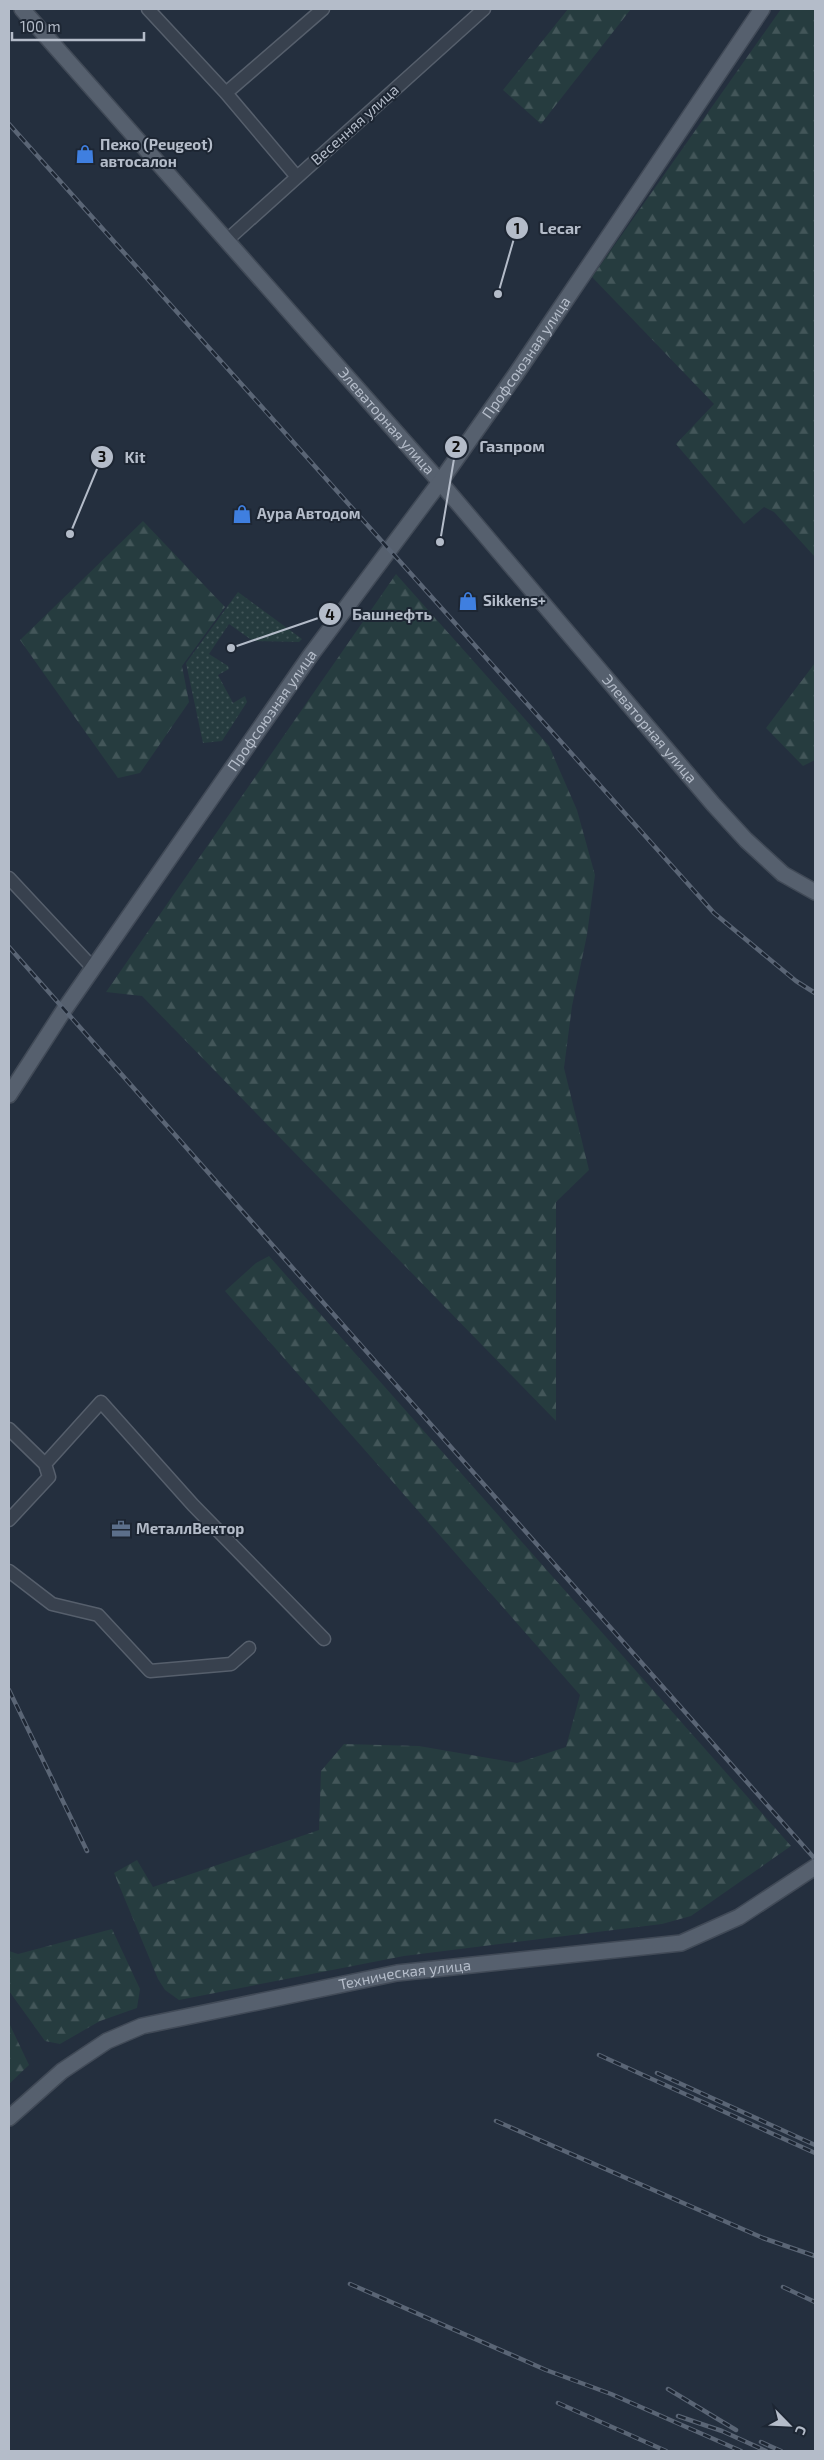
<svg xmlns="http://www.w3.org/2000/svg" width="824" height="2460" viewBox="0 0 824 2460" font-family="'Exo 2',sans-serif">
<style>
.grass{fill:url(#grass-dots)}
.forest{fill:url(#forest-firs)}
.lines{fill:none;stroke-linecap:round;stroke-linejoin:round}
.minor-casing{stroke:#565f6c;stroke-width:15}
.major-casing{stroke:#414a57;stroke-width:18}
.minor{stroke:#38414e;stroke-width:12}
.major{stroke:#56606e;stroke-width:15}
.rail-casing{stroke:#5a6575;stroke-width:4.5}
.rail{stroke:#1d2633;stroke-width:2.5;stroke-dasharray:8;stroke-linecap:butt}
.labels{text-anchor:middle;stroke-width:4;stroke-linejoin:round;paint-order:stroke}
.street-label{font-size:15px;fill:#b4bcc9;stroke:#1d2633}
.poi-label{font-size:15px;font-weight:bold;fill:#b4bcc9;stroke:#1d2633;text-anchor:start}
.leader{fill:none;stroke:#b4bcc9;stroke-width:2}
.callout-dot{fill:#b4bcc9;stroke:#1d2633;stroke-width:2}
.mark-label{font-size:15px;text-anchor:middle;font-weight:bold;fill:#111}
.callout-label{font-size:16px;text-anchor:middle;font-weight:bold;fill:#b4bcc9;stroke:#1d2633;stroke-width:4;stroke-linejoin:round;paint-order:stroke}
</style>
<defs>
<pattern id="grass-dots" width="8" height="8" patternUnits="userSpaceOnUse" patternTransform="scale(1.25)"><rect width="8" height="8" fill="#263c3f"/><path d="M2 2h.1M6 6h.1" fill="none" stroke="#435659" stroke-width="1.8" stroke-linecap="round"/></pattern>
<pattern id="forest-firs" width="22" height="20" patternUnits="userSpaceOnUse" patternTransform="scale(1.25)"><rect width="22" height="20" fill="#263c3f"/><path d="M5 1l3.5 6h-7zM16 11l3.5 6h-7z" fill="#435659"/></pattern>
</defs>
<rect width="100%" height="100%" fill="#242f3e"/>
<path class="grass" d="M 238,592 L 302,639 L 299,642 L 253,641 L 229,624 L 209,654 L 228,666 L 229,669 L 218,675 L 233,703 L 245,696 L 247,702 L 222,741 L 203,743 L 186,663 Z"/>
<path class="forest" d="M 568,9 L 631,9 L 541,124 L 503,90 Z
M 781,9 L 815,9 L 815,557 L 774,512 L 764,507 L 744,524 L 676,444 L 714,404 L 592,277 Z
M 143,521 L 225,607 L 182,666 L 189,702 L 140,773 L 118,778 L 20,640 Z
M 396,574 L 549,746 L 577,810 L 595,875 L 587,935 L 572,1006 L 564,1068 L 589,1170 L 556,1202 L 556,1421 L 142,996 L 106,992 Z
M 815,663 L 815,760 L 803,766 L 766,728 Z
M 269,1256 L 791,1846 L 691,1916 L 662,1924 L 404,1956 L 179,2000 L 165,1990 L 158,1979 L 114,1873 L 137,1860 L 153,1887 L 319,1830 L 321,1771 L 344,1744 L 419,1746 L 517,1763 L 566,1747 L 580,1695 L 225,1291 L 256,1263 Z
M 112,1929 L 140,1989 L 137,2008 L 100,2021 L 60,2044 L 45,2041 L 9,1991 L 9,1951 L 18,1954 Z
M 9,2023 L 29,2065 L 9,2084 Z"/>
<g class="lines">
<g class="minor-casing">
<path id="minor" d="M 148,9 L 226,93 L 297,177
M 226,93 L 323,9
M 226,241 L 484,9
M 9,878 L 93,968
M 9,1429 L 45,1464 L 101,1402 L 193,1505 L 324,1639
M 9,1520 L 49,1477 L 45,1464
M 9,1571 L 52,1604 L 98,1615 L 150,1671 L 231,1664 L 249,1648"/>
</g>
<g class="major-casing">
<g id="major">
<path id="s1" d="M 22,9 L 440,482 L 713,804 L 746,840 L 783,874 L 815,892"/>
<path id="s2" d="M 9,1095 L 64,1010 L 310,656 L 440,482 L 516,374 L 762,9"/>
<path id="s3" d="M 9,2118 L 62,2071 L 107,2041 L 142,2026 L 397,1973 L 681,1943 L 739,1917 L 815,1867"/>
</g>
</g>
<use href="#minor" class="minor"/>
<use href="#major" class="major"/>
<g class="rail-casing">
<path id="rail" d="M 9,124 L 714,913 L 796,981 L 815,993
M 9,947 L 815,1859
M 9,1690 L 87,1851
M 599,2055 L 815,2153
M 657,2073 L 815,2145
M 496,2121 L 763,2238 L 815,2256
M 350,2284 L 546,2370 L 611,2394 L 741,2451
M 783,2287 L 815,2302
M 668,2389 L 736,2430
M 558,2403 L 666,2451
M 678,2416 L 722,2431 L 766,2451
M 761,2442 L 781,2451"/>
</g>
<use href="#rail" class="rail"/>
</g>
<defs>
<g id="shop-bare" transform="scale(1.5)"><path d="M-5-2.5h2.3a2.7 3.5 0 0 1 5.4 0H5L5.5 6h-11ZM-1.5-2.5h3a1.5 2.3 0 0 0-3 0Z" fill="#3f7fe0" stroke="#1d2633" stroke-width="2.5" paint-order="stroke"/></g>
<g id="office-bare" transform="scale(1.5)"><path d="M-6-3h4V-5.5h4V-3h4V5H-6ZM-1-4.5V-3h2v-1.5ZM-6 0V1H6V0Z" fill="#5c6f8a" stroke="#1d2633" stroke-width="2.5" paint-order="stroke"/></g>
</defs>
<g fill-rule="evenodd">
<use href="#shop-bare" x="85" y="154"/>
<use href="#shop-bare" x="242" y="514"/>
<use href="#shop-bare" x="468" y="601"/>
<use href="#office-bare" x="121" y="1529"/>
</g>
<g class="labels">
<g class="street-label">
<text transform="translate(355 125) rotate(-42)" y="5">Весенняя улица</text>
<text dy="5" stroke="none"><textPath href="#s2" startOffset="901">Профсоюзная улица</textPath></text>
<text dy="5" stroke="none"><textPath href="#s1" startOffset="550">Элеваторная улица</textPath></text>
<text dy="5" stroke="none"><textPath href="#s2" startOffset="466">Профсоюзная улица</textPath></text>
<text dy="5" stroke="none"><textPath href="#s1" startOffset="955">Элеваторная улица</textPath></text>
<text dy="5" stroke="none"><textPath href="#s3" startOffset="431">Техническая улица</textPath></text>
</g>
<g class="poi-label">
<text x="100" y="150">Пежо (Peugeot)<tspan x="100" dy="17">автосалон</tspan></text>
<text x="257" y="519">Аура Автодом</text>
<text x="483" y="606">Sikkens+</text>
<text x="136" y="1534">МеталлВектор</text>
</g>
</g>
<path class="leader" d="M498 294L517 228M440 542L456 447M70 534L102 457M231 648L330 614"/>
<g class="callout-dot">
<circle cx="498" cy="294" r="5"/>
<circle cx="440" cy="542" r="5"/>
<circle cx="70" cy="534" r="5"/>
<circle cx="231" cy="648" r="5"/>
<circle cx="517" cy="228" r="12"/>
<circle cx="456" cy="447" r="12"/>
<circle cx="102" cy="457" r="12"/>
<circle cx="330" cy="614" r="12"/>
</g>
<g class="mark-label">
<text x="517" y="234">1</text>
<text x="456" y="452">2</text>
<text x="102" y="462">3</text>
<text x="330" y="620">4</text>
</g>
<g class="callout-label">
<text x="560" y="234">Lecar</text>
<text x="512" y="452">Газпром</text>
<text x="135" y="463">Kit</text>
<text x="392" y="620">Башнефть</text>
</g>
<rect width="824" height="2460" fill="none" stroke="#b4bcc9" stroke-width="20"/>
<g transform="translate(789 2425) rotate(114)" stroke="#1d2633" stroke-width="4" paint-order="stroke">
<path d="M0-4L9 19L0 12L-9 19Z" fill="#b4bcc9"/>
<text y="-8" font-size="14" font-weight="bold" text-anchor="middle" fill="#b4bcc9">С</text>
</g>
<path d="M12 32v8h132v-8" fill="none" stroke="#b4bcc9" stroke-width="2.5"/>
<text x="20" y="32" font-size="15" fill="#b4bcc9" stroke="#1d2633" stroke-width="4" paint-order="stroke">100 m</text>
</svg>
